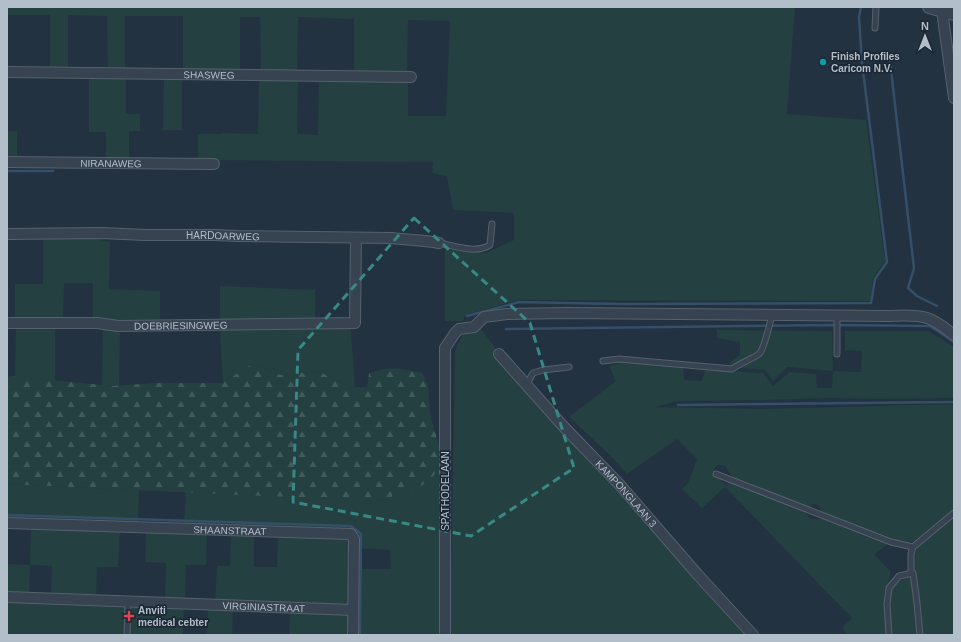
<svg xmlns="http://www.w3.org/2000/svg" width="961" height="642" viewBox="0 0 961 642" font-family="Arial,sans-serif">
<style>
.green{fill:#244041}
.forest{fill:url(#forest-firs)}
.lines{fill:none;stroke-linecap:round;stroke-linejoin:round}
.stream{stroke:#354f68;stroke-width:2.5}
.service-casing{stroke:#55616e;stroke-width:7}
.minor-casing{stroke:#55616e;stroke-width:12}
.tertiary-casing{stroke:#55616e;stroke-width:14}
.service{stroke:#374350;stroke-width:5}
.minor{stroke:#374350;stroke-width:10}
.tertiary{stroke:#374350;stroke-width:12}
.marked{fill:none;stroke:#388885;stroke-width:3;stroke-dasharray:8 5;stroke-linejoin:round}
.culture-dot{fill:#0f9aa8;stroke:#1c2835;stroke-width:1.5}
.health-dot{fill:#e0444e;stroke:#1c2835;stroke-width:1.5}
.labels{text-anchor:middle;stroke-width:3.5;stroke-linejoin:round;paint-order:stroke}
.poi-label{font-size:10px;font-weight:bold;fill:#b3becb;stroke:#1c2835;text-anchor:start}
.street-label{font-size:10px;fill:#b3becb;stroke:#1c2835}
</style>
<defs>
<pattern id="forest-firs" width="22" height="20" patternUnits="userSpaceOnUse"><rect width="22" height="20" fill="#244041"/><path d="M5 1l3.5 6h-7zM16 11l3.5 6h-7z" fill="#415a5b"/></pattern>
</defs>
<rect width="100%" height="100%" fill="#223240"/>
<path class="green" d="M 7,7 L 795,7 L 787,114 L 866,120 L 885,261 L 873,278 L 870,301 L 517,300 L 465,315 L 463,321 L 445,321 L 445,248 L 486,253 L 514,240 L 514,213 L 453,210 L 447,176 L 432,173 L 433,162 L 198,160 L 198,134 L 222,134 L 222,133 L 258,134 L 259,77 L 298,78 L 297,134 L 318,135 L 319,79 L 408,81 L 408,116 L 446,116 L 450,21 L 408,20 L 407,74 L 354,74 L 354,19 L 298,17 L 297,73 L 261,73 L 260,17 L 240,17 L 240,71 L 183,70 L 183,16 L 125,16 L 125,70 L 108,70 L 107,16 L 68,15 L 68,70 L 50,69 L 50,15 L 7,15 Z
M 126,75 L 126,114 L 140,114 L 140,131 L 129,131 L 129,158 L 106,159 L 106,132 L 89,132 L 89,76 Z
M 164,77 L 182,77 L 182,130 L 163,130 Z
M 7,131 L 17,131 L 17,158 L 7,158 Z
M 81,236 L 110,242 L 109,289 L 160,291 L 160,324 L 93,321 L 93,283 L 64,283 L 63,321 L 15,320 L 15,284 L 43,284 L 43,237 Z
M 220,286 L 315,290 L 315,319 L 350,319 L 355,387 L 351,387 L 318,371 L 281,375 L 252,364 L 223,383 L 220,333 Z
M 16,325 L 55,325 L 55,381 L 15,377 Z
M 103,327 L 120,328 L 119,386 L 102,385 Z
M 480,327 L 509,367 L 750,635 L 450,635 L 455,352 C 462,334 461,333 480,327 Z
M 717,330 L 832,331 L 833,371 L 861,372 L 862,351 L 845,350 L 845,331 L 929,331 L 954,347 L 954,398 L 877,399 L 832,398 L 763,400 L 678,401 L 655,407 L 761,409 L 954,404 L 954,510 L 915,541 C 896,546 844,521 825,514 L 822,512 L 818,505 L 814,504 L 808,508 L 733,478 L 725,466 L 721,465 L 717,465 L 714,469 L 715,475 L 725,484 L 733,482 L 806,511 L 806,514 L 811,519 L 827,519 L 886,542 L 888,544 L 874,554 L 890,571 L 890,577 L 884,595 L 886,635 L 848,635 L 842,628 L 852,618 L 725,487 L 702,508 L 682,489 L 688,483 L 697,459 L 677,439 L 627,474 L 612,457 L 569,417 L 616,381 L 609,366 L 622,363 L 683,364 L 684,380 L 702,381 L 705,370 L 763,373 L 773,386 L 790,372 L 816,374 L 817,388 L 832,388 L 833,371 L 787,367 L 773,381 L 765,370 L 729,367 L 729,363 L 740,355 L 740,342 L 717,338 Z
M 444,463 L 443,635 L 356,635 L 357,569 L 391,569 L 390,550 L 357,548 L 357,540 L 184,524 L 186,492 L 390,500 L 395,491 Z
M 7,484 L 139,490 L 138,524 L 7,519 Z
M 954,517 L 954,635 L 923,635 L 914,572 L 914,556 L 917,546 Z
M 31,527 L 120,530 L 118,567 L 97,567 L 96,598 L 51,595 L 52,566 L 30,565 L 29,595 L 7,594 L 7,564 L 30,565 Z
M 146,531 L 207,533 L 206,565 L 186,565 L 185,600 L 165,599 L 166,563 L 145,562 Z
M 231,534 L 254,535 L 254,567 L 277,567 L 278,535 L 345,536 L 349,539 L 351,544 L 349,604 L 344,607 L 215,602 L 217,566 L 230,566 Z
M 910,577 L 912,580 L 917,619 L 917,635 L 891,635 C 890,622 885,592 896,583 C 899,580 906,579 910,577 Z
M 7,601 L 184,607 L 183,635 L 7,635 Z
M 208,608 L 233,609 L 232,635 L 207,635 Z
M 290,611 L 347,614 L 349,618 L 349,635 L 289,635 Z"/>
<path class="forest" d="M 252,364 L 281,375 L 318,371 L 351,387 L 367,387 L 369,373 C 390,366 400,368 422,373 L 428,386 L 431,418 L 444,463 L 429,481 L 408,494 L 395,491 L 390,500 L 264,496 L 7,484 L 7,376 L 113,386 L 155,383 L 223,383 Z"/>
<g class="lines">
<path class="stream" d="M 889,53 L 914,268 L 908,288 L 917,296 L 937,306
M 7,171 L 53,171
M 467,316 L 519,302 L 621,304 L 871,303 L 875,279 L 887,262 L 862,63 L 859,17 L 861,7
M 506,329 L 833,325 L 930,326 L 954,342
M 678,405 L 954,402
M 7,515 L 351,526 L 361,534 L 360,635"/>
<g class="service-casing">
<path id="service" d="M 875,28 L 876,7
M 439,243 C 455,246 476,254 490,245 L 492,224
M 837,316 L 837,354
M 603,361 L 619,359 L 732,369 C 740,363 752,359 759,354 C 764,350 770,323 772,315
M 527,384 L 533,373 L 543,370 L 569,367
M 716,474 L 891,542 L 913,547
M 911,574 L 911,554 L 913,547 L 954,513
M 127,635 L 128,601
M 889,635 L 887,604 L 889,588 L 899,576 L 913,573 L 917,603 L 920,635"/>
</g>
<g class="minor-casing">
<g id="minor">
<path d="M 942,11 L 954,98"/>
<path id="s1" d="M 7,72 L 411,77"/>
<path id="s2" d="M 7,162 L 214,164"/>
<path id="s3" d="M 7,234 L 102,233 L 145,235 L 214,235 L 238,236 L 392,238 C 408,240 423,240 439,243"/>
<path id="s4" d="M 7,323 L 97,323 L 118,326 L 355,323 L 356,238"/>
<path id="s5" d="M 499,354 L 563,426 L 620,485 L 698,575 L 753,635"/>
<path id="s6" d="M 7,523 L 351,534 L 354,539 L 353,635"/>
<path id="s7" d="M 7,597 L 353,610"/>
<path d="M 445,635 L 445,348 L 455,333 L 459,329 L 474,327 L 484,317 L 507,314 L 565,313 L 886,316 C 899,316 914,314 927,318 C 937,321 946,329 954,335"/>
</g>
</g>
<g class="tertiary-casing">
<path id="tertiary" d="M 929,7 L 954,14"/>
</g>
<use href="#service" class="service"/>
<use href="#minor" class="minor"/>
<use href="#tertiary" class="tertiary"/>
</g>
<path class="marked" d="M 414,218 L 530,323 L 574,468 L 471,536 L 293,502 L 298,350 Z"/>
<circle class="culture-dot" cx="823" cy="62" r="4"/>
<path class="health-dot" d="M127 610h4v4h4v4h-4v4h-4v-4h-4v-4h4z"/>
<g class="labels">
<g class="poi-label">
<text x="831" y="60">Finish Profiles<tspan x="831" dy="12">Caricom N.V.</tspan></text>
<text x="138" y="614">Anviti<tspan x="138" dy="12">medical cebter</tspan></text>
</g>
<g class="street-label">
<text dy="4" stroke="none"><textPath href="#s1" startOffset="202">SHASWEG</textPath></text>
<text dy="4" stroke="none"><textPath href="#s2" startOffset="104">NIRANAWEG</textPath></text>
<text dy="4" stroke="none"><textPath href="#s3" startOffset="216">HARDOARWEG</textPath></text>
<text dy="4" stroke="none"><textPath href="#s4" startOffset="174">DOEBRIESINGWEG</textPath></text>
<text transform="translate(445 491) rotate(-90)" y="4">SPATHODELAAN</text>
<text dy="4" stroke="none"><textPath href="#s5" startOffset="189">KAMPONGLAAN 3</textPath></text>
<text dy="4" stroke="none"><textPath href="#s6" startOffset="223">SHAANSTRAAT</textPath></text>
<text dy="4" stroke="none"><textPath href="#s7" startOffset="257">VIRGINIASTRAAT</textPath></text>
</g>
</g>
<rect width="961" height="642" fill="none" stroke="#b3becb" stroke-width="16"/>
<g transform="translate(925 36)" stroke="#1c2835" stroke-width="3" paint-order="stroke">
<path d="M0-3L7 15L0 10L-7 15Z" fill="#b3becb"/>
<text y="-6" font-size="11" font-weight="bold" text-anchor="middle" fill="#b3becb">N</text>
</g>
</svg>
